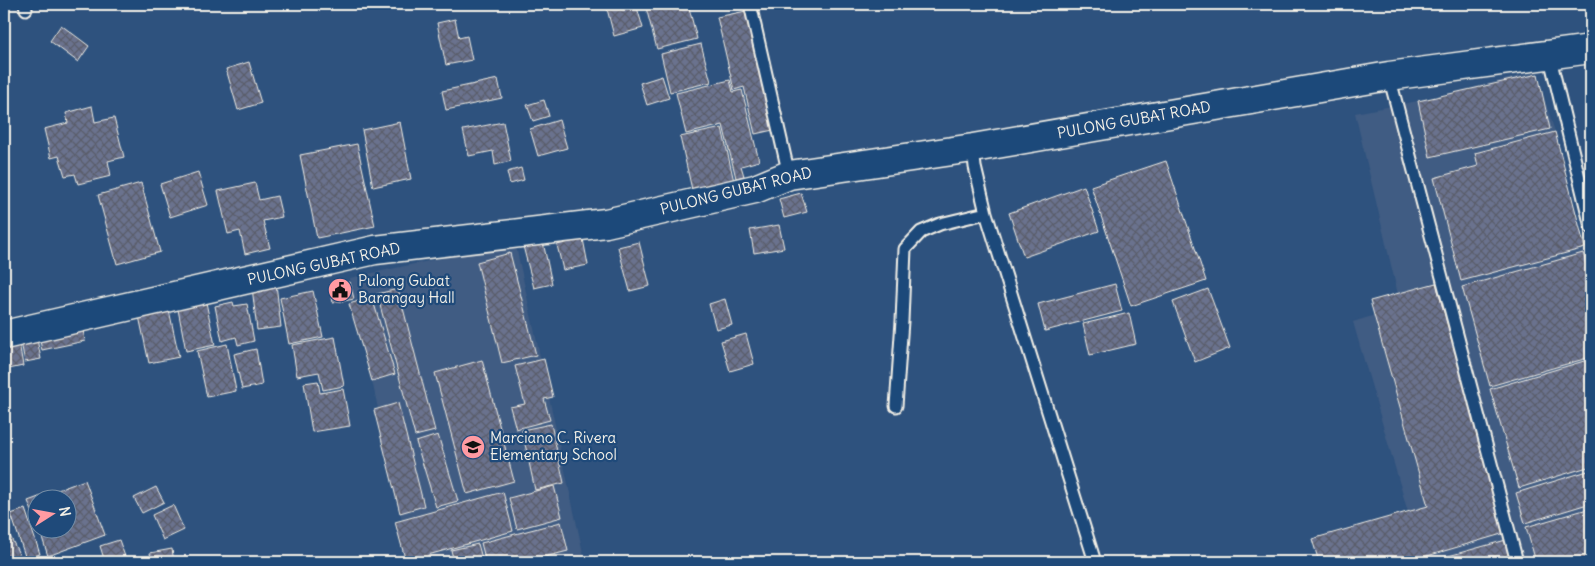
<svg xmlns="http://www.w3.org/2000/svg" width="1595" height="566" viewBox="0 0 1595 566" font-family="Delius,sans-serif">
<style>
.built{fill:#405c83}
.building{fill:url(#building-cross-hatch);stroke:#f4f1e8}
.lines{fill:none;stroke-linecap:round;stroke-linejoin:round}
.lane-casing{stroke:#f4f1e8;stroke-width:15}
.secondary-casing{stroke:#f4f1e8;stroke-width:31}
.lane{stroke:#1f4a7a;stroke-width:11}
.secondary{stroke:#1f4a7a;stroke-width:28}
.labels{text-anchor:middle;stroke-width:4.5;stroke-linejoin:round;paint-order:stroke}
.street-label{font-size:15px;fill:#f4f1e8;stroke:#1f4a7a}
.poi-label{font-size:15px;fill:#f4f1e8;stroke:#1f4a7a;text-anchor:start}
</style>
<defs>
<pattern id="building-cross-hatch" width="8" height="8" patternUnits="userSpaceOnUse" patternTransform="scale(1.25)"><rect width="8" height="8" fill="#6b728e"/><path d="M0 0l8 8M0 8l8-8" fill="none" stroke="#5a5d6a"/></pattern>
</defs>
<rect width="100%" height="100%" fill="#2e527e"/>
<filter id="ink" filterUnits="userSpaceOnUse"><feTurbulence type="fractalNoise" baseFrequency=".02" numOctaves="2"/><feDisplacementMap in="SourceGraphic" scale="10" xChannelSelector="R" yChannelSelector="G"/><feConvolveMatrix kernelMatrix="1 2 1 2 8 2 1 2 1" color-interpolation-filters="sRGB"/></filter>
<g filter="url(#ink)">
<path class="built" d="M 1536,72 L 1555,132 L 1591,274 L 1591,562 L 1295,562 L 1412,526 L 1353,322 L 1401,307 L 1355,113 L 1418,101 Z
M 515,242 L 585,562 L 411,562 L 350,278 Z"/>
<path class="building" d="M 610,4 L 636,4 L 643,28 L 614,36 L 606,5 Z
M 645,4 L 688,4 L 697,39 L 657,49 Z
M 746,11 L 773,130 L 755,134 L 744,87 L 734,90 L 717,17 Z
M 455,19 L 459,38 L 467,36 L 472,60 L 446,65 L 437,23 Z
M 61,25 L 89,46 L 78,62 L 50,41 Z
M 701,44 L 711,82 L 670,92 L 661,54 Z
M 249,62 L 261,103 L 238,110 L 226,69 Z
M 1538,74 L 1550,129 L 1430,157 L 1418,101 Z
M 662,76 L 669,98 L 647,105 L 640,83 Z
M 498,79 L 502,98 L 446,110 L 442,91 Z
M 730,80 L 733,92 L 742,90 L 759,161 L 741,166 L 744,176 L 736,178 L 723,125 L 686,134 L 676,93 Z
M 544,100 L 549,116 L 533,121 L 527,105 Z
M 92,106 L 95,122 L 114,118 L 124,157 L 108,161 L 111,176 L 78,184 L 75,174 L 65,176 L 59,156 L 51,158 L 44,129 L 68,123 L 66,113 Z
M 559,120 L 567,148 L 538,156 L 530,129 Z
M 400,122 L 411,179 L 373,187 L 362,130 Z
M 503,122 L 511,161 L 495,165 L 493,151 L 469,156 L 463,130 Z
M 722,128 L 735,186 L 693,194 L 680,137 Z
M 1555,132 L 1585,248 L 1461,281 L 1434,178 L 1478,166 L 1475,153 Z
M 357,144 L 375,226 L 317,238 L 300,155 Z
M 1166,161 L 1206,281 L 1131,306 L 1091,186 Z
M 521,168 L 524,180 L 510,184 L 507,172 Z
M 198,172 L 208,205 L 170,217 L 160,184 Z
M 141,183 L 160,252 L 117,264 L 98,195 Z
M 255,183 L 259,200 L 277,196 L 282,217 L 263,221 L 270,248 L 245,254 L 240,231 L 228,234 L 218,191 Z
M 1084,186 L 1099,231 L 1024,257 L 1009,213 Z
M 801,193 L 807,212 L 784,218 L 779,199 Z
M 779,225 L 784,248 L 754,253 L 750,230 Z
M 583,239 L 588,265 L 563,270 L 557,245 Z
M 543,242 L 552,284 L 534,288 L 523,246 Z
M 639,242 L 650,286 L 630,291 L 618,247 Z
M 510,253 L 536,355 L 502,363 L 477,262 Z
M 1583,253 L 1591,281 L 1591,357 L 1490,386 L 1462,287 Z
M 350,282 L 354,299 L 333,303 L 330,287 Z
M 1436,283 L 1505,533 L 1407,562 L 1319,562 L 1312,539 L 1428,506 L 1370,301 Z
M 276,284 L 281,327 L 257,330 L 252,287 Z
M 1115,284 L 1122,311 L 1045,331 L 1038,304 Z
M 398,289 L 435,431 L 415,436 L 377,294 Z
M 1208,289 L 1230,348 L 1195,362 L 1173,302 Z
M 313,291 L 323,337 L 289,344 L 280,298 Z
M 204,293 L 215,345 L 186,351 L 176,299 Z
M 372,297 L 395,374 L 372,381 L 349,304 Z
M 725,299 L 732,325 L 716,329 L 709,304 Z
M 233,302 L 234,306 L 247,304 L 254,341 L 238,345 L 236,337 L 222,341 L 215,306 Z
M 169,310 L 179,357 L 149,363 L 139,316 Z
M 1129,313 L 1136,344 L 1090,355 L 1083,324 Z
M 81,319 L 85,341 L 42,350 L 37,328 Z
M 35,329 L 41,359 L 25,362 L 19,332 Z
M 746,334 L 754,364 L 730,371 L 721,341 Z
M 18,336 L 23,366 L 4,370 L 4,338 Z
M 335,337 L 344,386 L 323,390 L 319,372 L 297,376 L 292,345 Z
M 227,344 L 236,391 L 207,397 L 197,351 Z
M 256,349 L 262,385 L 242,389 L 234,354 Z
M 544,359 L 553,397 L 544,399 L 550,420 L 516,429 L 510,407 L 525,404 L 515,366 Z
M 1591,359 L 1591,466 L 1519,488 L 1490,389 Z
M 482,360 L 514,481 L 467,494 L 435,373 Z
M 318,381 L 320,393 L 343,389 L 350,426 L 312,432 L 304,383 Z
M 398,403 L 424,506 L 400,513 L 374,410 Z
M 551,424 L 564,483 L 535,490 L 522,430 Z
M 438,435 L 458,501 L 436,507 L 416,442 Z
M 1591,470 L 1591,503 L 1525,523 L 1516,493 Z
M 85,480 L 105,535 L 48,556 L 39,528 L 68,528 L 68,498 L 38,498 L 38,526 L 28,501 Z
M 554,486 L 562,517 L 517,529 L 509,498 Z
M 156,487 L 164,502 L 142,513 L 134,498 Z
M 503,492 L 513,531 L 428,555 L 430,562 L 406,562 L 395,522 Z
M 173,505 L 184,530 L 163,540 L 152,515 Z
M 1591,508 L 1591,562 L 1536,562 L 1526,527 Z
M 25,509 L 40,554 L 26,559 L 11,514 Z
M 561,522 L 568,551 L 525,562 L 486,562 L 481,543 Z
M 4,524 L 21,558 L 12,562 L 4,562 Z
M 119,540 L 127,562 L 105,562 L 100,546 Z
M 1506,540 L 1513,562 L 1427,562 Z
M 478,544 L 483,562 L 454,562 L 451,550 Z
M 172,549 L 174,562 L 152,562 L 150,553 Z
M 87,559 L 88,562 L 71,562 Z"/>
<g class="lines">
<g class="lane-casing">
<path id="lane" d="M 25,4 L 26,9
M 750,4 L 789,175
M 1549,54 L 1591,227
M 1389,76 L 1517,562
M 973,148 L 975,167 L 986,213 L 1095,562
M 896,406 L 902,321 L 905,249 L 921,232 L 940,224 L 986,213"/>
</g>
<g class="secondary-casing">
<path id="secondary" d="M 4,335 L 375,250 L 606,223 L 755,189 L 789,175 L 973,148 L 1389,76 L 1591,49"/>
</g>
<use href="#lane" class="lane"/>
<use href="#secondary" class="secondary"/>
</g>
</g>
<defs>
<g id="civic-disc" transform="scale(1.25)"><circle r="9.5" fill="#ff9aa2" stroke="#1f4a7a"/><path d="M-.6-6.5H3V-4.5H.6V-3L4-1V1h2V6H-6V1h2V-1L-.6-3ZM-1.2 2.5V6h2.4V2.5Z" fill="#111"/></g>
<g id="school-disc" transform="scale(1.25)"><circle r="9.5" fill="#ff9aa2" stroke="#1f4a7a"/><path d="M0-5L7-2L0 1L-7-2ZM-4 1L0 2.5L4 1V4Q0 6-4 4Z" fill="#111"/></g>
</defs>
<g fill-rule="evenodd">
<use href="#civic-disc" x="340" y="290"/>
<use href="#school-disc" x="473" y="447"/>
</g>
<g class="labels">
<g class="street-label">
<text transform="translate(1134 120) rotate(-10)" y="5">PULONG GUBAT ROAD</text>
<text transform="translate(736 191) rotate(-14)" y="5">PULONG GUBAT ROAD</text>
<text transform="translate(324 264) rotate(-12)" y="5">PULONG GUBAT ROAD</text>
</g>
<g class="poi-label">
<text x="358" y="286">Pulong Gubat<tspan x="358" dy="17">Barangay Hall</tspan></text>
<text x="490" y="443">Marciano C. Rivera<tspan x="490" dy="17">Elementary School</tspan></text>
</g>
</g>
<rect width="1595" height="566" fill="none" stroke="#1f4a7a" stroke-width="20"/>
<rect x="10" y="10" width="1575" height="546" fill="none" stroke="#f4f1e8" stroke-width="2" filter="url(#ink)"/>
<g transform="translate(52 514) rotate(79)"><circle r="24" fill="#1f4a7a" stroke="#748da6"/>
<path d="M0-4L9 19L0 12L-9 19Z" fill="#ff9aa2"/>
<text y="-8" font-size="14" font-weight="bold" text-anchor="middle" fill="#f4f1e8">N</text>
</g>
</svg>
